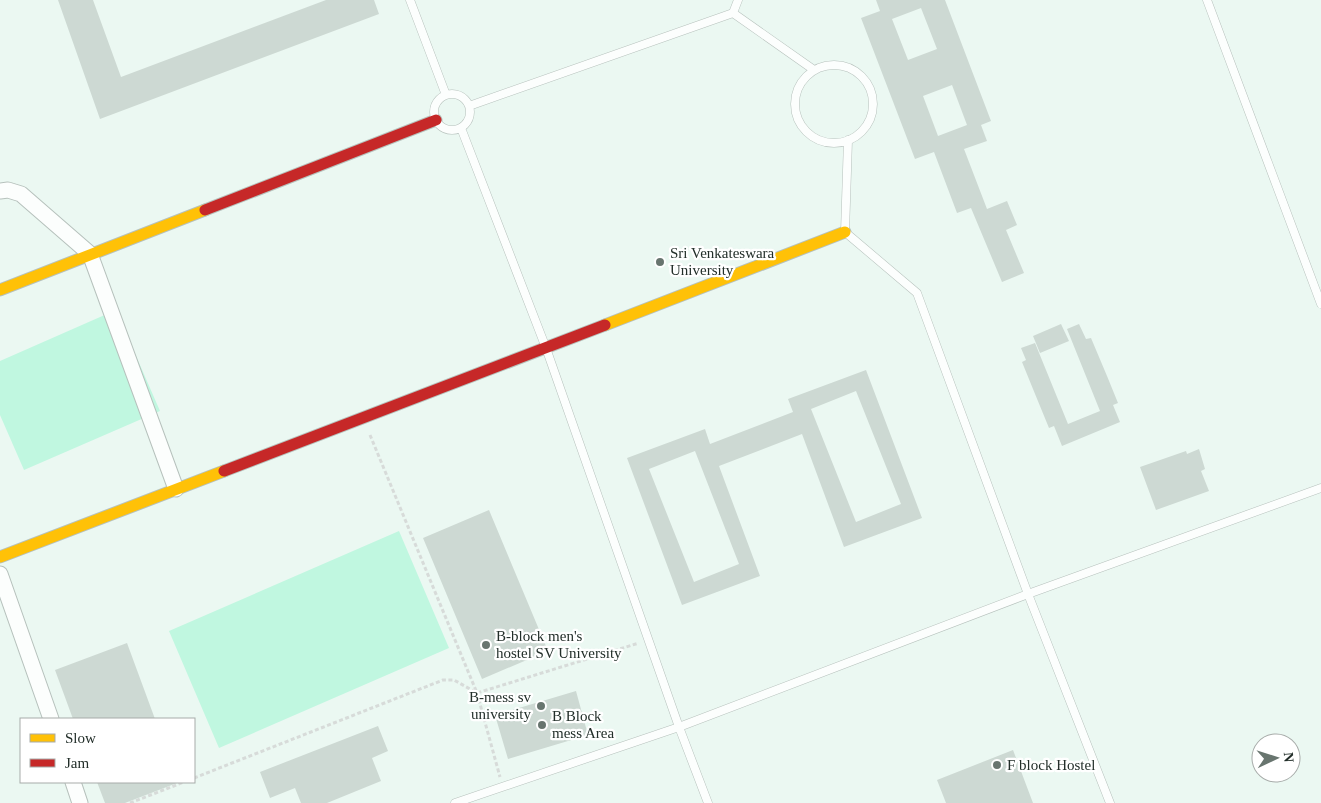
<svg xmlns="http://www.w3.org/2000/svg" width="1321" height="803" viewBox="0 0 1321 803" font-family="'Times New Roman',serif">
<style>
.green{fill:#c0f7e0}
.building{fill:#cdd9d3;fill-rule:evenodd}
.lines{fill:none;stroke-linecap:round;stroke-linejoin:round}
.lane-casing{stroke:#b6c1bc;stroke-width:9}
.street-casing{stroke:#b6c1bc;stroke-width:17}
.slow-casing{stroke:#b6c1bc;stroke-width:13}
.jam-casing{stroke:#b6c1bc;stroke-width:13}
.path{stroke:#d7dbd9;stroke-width:3;stroke-dasharray:4 2.5;stroke-linecap:butt}
.lane{stroke:#fcfefd;stroke-width:8}
.street{stroke:#fcfefd;stroke-width:15}
.slow{stroke:#ffc107;stroke-width:11}
.jam{stroke:#c62828;stroke-width:11}
.poi-dot{fill:#68756f;stroke:#fff;stroke-width:2}
.labels{text-anchor:middle;stroke-width:4.5;stroke-linejoin:round;paint-order:stroke}
.poi-label{font-size:15px;fill:#222e29;stroke:#fff;text-anchor:start}
</style>
<rect width="100%" height="100%" fill="#ebf8f2"/>
<path class="green" d="M 116,310 L 160,411 L 24,470 L 0,415 L 0,361 Z
M 399,531 L 449,648 L 219,748 L 169,631 Z"/>
<path class="building" d="M 58,0 L 93,0 L 121,77 L 326,0 L 374,0 L 379,14 L 100,119 Z
M 876,0 L 945,0 L 991,121 L 981,125 L 987,141 L 964,149 L 987,209 L 1007,201 L 1017,225 L 1006,230 L 1024,273 L 1002,282 L 971,208 L 957,213 L 934,152 L 915,159 L 861,18 L 880,11 ZM 921,8 L 937,49 L 908,60 L 892,19 ZM 952,85 L 967,125 L 938,136 L 923,96 Z
M 1061,324 L 1069,341 L 1040,353 L 1033,336 Z
M 1079,324 L 1086,339 L 1091,338 L 1107,376 L 1118,403 L 1113,405 L 1120,422 L 1062,446 L 1054,426 L 1049,428 L 1033,389 L 1022,362 L 1026,360 L 1021,348 L 1035,343 L 1068,424 L 1100,411 L 1067,329 Z
M 866,370 L 922,518 L 844,547 L 802,434 L 719,466 L 760,576 L 682,605 L 627,458 L 705,429 L 710,444 L 793,412 L 788,399 ZM 856,391 L 901,504 L 856,522 L 811,409 ZM 695,451 L 739,564 L 694,582 L 649,469 Z
M 1199,449 L 1205,469 L 1201,471 L 1209,491 L 1156,510 L 1140,467 L 1186,451 L 1187,454 Z
M 489,510 L 548,651 L 482,679 L 423,538 Z
M 127,643 L 155,719 L 73,719 L 55,670 Z
M 576,691 L 588,735 L 508,759 L 495,715 Z
M 378,726 L 388,751 L 372,758 L 381,781 L 327,803 L 301,803 L 295,788 L 270,798 L 260,772 Z
M 1013,750 L 1033,803 L 946,803 L 937,780 Z
M 97,782 L 177,782 L 177,783 L 125,803 L 105,803 Z"/>
<g class="lines">
<g class="lane-casing">
<path id="lane" d="M 410,0 L 446,95
M 1207,0 L 1321,304
M 733,13 L 814,70
M795 104a39 39 0 1 1 78 0a39 39 0 1 1-78 0Z
M434 112a18 18 0 1 1 36 0a18 18 0 1 1-36 0Z
M 469,106 L 733,13 L 738,0
M 461,128 L 546,348 L 679,727 L 708,803
M 848,140 L 845,232 L 917,293 L 1028,594 L 1110,803
M 455,803 L 679,727 L 1028,594 L 1321,488"/>
</g>
<g class="street-casing">
<path id="street" d="M 0,191 L 8,190 L 21,194 L 90,254 L 176,489
M 0,574 L 51,719
M 73,782 L 80,803"/>
</g>
<g class="slow-casing">
<path id="slow" d="M 0,290 L 205,210
M 605,325 L 845,232
M 0,557 L 224,471"/>
</g>
<g class="jam-casing">
<path id="jam" d="M 205,210 L 436,120
M 224,471 L 605,325"/>
</g>
<path class="path" d="M 370,435 L 477,693 L 500,777
M 194,778 L 443,680 L 454,680 L 477,693 L 639,643
M 130,803 L 184,782"/>
<use href="#lane" class="lane"/>
<use href="#street" class="street"/>
<use href="#slow" class="slow"/>
<use href="#jam" class="jam"/>
</g>
<g class="poi-dot">
<circle cx="660" cy="262" r="5"/>
<circle cx="486" cy="645" r="5"/>
<circle cx="541" cy="706" r="5"/>
<circle cx="542" cy="725" r="5"/>
<circle cx="997" cy="765" r="5"/>
</g>
<g class="labels">
<g class="poi-label">
<text x="670" y="258">Sri Venkateswara<tspan x="670" dy="17">University</tspan></text>
<text x="496" y="641">B-block men's<tspan x="496" dy="17">hostel SV University</tspan></text>
<text x="531" y="702" text-anchor="end">B-mess sv<tspan x="531" dy="17">university</tspan></text>
<text x="552" y="721">B Block<tspan x="552" dy="17">mess Area</tspan></text>
<text x="1007" y="770">F block Hostel</text>
</g>
</g>
<rect x="20" y="718" width="175" height="65" fill="#ffffff" stroke="#a7aba9"/>
<rect x="30" y="734" width="25" height="8" fill="#ffc107" stroke="#a7aba9"/>
<text x="65" y="743" font-size="15" fill="#222e29">Slow</text>
<rect x="30" y="759" width="25" height="8" fill="#c62828" stroke="#a7aba9"/>
<text x="65" y="768" font-size="15" fill="#222e29">Jam</text>
<g transform="translate(1276 758) rotate(86)"><circle r="24" fill="#ffffff" stroke="#a7aba9"/>
<path d="M0-4L9 19L0 12L-9 19Z" fill="#68756f"/>
<text y="-8" font-size="14" font-weight="bold" text-anchor="middle" fill="#222e29">N</text>
</g>
</svg>
